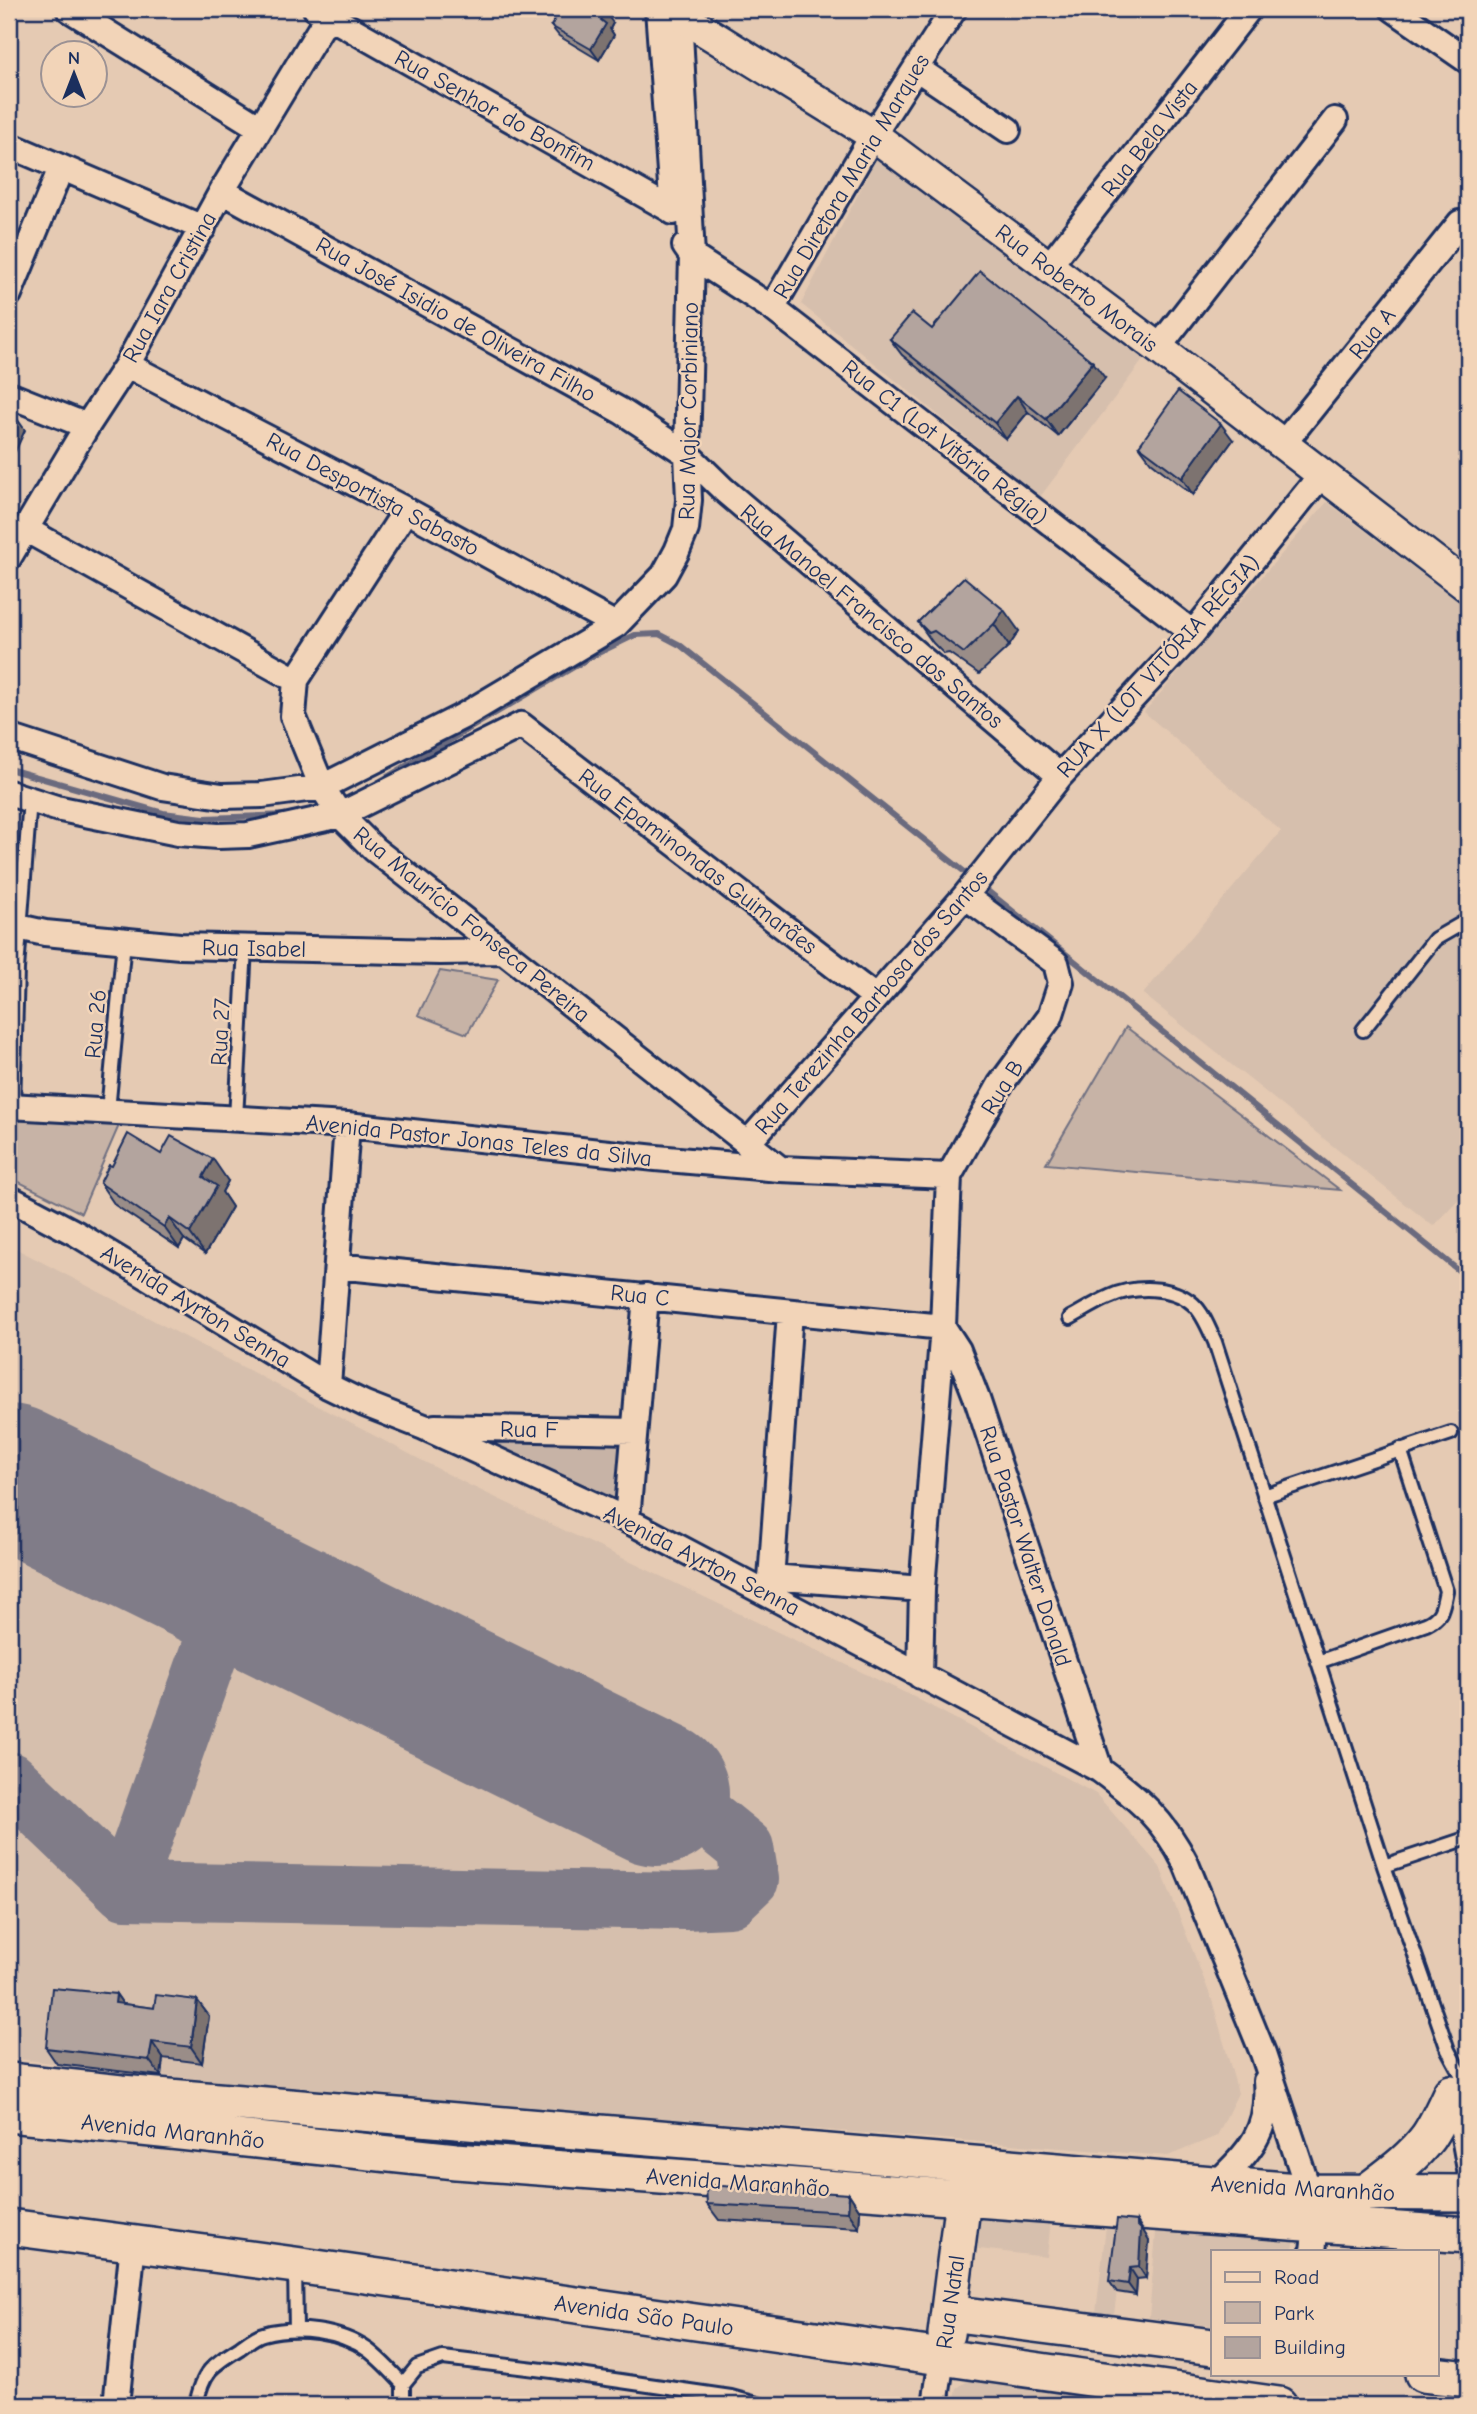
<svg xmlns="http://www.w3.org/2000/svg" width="1477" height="2414" viewBox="0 0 1477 2414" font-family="'Comic Neue',sans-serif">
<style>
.built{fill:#d6bfad}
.green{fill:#c7b3a6;stroke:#717182;stroke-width:2}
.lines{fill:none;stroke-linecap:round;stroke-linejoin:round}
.stream{stroke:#6a6a7e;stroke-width:6}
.taxiway{stroke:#807c88;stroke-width:58}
.runway{stroke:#807c88;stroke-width:144}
.service-casing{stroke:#1b2f5e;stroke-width:18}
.minor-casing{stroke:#1b2f5e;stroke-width:30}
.tertiary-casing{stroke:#1b2f5e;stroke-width:35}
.secondary-casing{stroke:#1b2f5e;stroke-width:40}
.service{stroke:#f2d4b8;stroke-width:12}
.minor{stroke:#f2d4b8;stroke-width:24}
.tertiary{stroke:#f2d4b8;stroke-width:30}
.secondary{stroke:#f2d4b8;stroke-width:35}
.wall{fill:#9a8d88;stroke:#1b2f5e;stroke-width:2}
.shaded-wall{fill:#7d736f;stroke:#1b2f5e;stroke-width:2}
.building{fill:#b3a49e;stroke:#1b2f5e;stroke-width:2}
.labels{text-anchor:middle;stroke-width:5;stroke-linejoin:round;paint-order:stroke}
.street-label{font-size:23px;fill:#1b2f5e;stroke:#f2d4b8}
</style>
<rect width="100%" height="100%" fill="#e5cab3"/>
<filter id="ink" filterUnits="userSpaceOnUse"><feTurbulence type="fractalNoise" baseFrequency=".0143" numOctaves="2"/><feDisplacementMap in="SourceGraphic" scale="14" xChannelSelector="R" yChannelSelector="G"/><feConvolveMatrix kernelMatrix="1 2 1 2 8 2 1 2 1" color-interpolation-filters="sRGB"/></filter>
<g filter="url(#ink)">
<path class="built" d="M 880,152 L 1149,352 L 1040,497 L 801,304 Z
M 1327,502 L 1468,609 L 1468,1189 L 1433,1226 L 1143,994 L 1281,831 L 1144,712 Z
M 9,1245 L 467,1484 L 914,1697 L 1096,1794 L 1160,1867 L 1212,2000 L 1238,2093 L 1217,2136 L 1168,2156 L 304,2091 L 9,2058 Z
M 973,2212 L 1051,2219 L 1047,2257 L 971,2248 Z
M 1157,2220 L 1295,2235 L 1293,2251 L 1213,2251 L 1213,2326 L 1149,2318 Z
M 1106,2226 L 1125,2230 L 1114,2314 L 1096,2313 Z
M 972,2378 L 1150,2402 L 1149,2405 L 954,2405 L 957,2388 Z"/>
<path class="green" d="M 440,971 L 498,980 L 467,1034 L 418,1015 Z
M 1126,1027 L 1340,1190 L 1046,1164 Z
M 9,1120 L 120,1123 L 81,1213 L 9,1177 Z
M 466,1438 L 623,1441 L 618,1502 Z"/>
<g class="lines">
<path class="stream" d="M 9,769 L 163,813 L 204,818 L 289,815
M 377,783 L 594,655 L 635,635 L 659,634 L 680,645 L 971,877
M 979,884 L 1468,1278"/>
<path class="taxiway" d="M 9,1780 L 125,1891 L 685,1901 L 729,1899 L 750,1879 L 745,1848 L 713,1822 L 657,1794
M 125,1891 L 233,1586"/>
<path class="runway" d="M 9,1476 L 657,1794"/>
<g class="service-casing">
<path id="service" d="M 1363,1030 L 1435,939 L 1468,920
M 13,1106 L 17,969 L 30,799
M 108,1111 L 124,941
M 236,1119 L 245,947
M 1070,1318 C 1083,1311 1095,1303 1109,1297 C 1133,1286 1172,1285 1193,1304 C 1203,1313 1209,1329 1215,1342 L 1384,1866 L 1448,2050 L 1468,2087
M 1264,1496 L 1451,1433
M 1318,1662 L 1426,1624 C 1443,1616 1442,1608 1446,1591 L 1400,1449
M 1384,1866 L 1468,1838
M 1453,2110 L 1468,2192
M 295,2268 L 296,2329
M 196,2405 C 203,2371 211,2366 240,2348 C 247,2343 255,2336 263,2334 C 296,2325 340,2330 368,2350 C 381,2360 392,2372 403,2384
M 403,2405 L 403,2384 L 417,2367 L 443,2358 L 552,2371 L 731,2397 L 761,2405"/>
</g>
<g class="minor-casing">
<path id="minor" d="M 69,9 L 260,128
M 316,9 L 673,211
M 658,9 L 673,212
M 1393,9 L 1468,61
M 916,68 L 1008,130
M 9,145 L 203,228
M 222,191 L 621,411 L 687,454 L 724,490 L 1060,776
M 685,246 L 692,256 L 772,308 L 1193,633
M 1049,266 L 1249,9
M 9,294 L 61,168
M 772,308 L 873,135 L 954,9
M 1158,348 L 1335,120
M 127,365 L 406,510 L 616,625
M 9,395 L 87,426
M 1283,444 L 1460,223
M 406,510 L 296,680 L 293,716 L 322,787 L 340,815 L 374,849 L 779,1168
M 25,529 L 296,680
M 9,557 L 87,426 L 127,365 L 222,191 L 328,16
M 9,737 L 162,787 L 222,796 L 262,795 L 322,787 L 463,716 L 616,625 L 664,575 L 677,551 L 686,529 L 689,500 L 687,454 L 692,256 L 679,15 L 684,9
M 9,793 L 56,808 L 178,833 L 218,836 L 248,835 L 340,815 L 521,725 L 875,997
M 9,925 L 45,933 L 180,946 L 440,952 L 501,951
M 9,1106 L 347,1125 L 656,1158 L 780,1169 L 949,1176
M 747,1144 L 965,896 L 1060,776 L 1193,633 L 1322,474
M 9,1198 L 77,1234 L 328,1386 L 365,1404 L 424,1427 L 627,1520 L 1100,1770 C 1139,1799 1164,1820 1186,1864 L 1263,2053 L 1309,2192
M 337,1266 L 943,1327
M 943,1327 L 958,1350 L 977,1399 L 1100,1770
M 328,1386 L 347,1125
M 435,1427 L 634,1431
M 627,1520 L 646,1296
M 771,1577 L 922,1589
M 770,1594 L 790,1312
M 920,1676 L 922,1589 L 943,1327 L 949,1176 L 1000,1085 L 1050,1017 L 1061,983 L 1056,963 L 965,896
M 1216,2184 C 1250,2151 1270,2131 1266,2081
M 1313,2251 L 1316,2226
M 116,2405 L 133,2244
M 935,2405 L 942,2358"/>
</g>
<g class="tertiary-casing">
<path id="tertiary" d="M 672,9 L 679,15 L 873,135 L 1158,348 L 1468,587"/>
</g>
<g class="secondary-casing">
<path id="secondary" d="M 9,2081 L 121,2093 L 1309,2192 L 1468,2193
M 9,2114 L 456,2161 L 1468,2235
M 1365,2193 C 1387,2176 1411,2160 1428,2137 C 1437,2124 1444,2108 1451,2093
M 9,2227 L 295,2265 L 1279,2405
M 949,2313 L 1213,2347
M 946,2334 L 963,2199
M 1423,2374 L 1468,2379"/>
</g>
<use href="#service" class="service"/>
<use href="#minor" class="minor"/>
<use href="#tertiary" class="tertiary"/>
<use href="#secondary" class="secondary"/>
</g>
<path class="wall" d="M 613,23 L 610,29 L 614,35 L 599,60 L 559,36 L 551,26 Z
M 932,329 L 1105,378 L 1058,436 L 1028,412 L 1006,439 L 902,355 L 890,339 Z
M 1233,440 L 1193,495 L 1151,462 L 1139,446 Z
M 964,577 L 1019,631 L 1009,646 L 979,674 L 949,653 L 944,654 L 933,643 L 918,622 Z
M 161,1154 L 228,1181 L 222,1192 L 232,1207 L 205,1254 L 184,1239 L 179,1248 L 115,1205 L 100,1183 L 112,1166 Z
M 116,1994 L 123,2004 L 154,2008 L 197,2000 L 209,2016 L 202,2063 L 163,2058 L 161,2076 L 57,2064 L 46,2048 Z
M 849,2194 L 860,2211 L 859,2228 L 719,2220 L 707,2204 Z
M 1144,2232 L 1144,2234 L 1149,2240 L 1146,2278 L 1137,2279 L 1136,2295 L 1117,2292 L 1109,2281 Z"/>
<path class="shaded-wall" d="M 605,12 L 613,23 L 610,29 L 614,35 L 599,60 L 591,49 L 601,20 Z
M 1093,362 L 1105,378 L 1058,436 L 1046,419 Z
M 1017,396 L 1028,412 L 1006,439 L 995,423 Z
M 10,409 L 25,430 L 9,465 L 9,412 Z
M 1221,424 L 1233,440 L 1193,495 L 1182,478 Z
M 1004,610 L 1019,631 L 1009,646 L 994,624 Z
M 213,1159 L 228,1181 L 222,1192 L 232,1207 L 205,1254 L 190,1233 L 203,1177 Z
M 169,1218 L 184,1239 L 179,1248 L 164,1227 Z
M 116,1994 L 127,2010 L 115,2003 Z
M 197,2000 L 209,2016 L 202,2063 L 191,2047 Z
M 152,2042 L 163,2058 L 161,2076 L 149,2060 Z
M 849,2194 L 860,2211 L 859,2228 L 848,2212 Z
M 1137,2221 L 1149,2240 L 1146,2278 L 1139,2267 Z
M 1130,2268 L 1137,2279 L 1136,2295 L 1128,2284 Z"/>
<path class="building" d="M 561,9 L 599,9 L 605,12 L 601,20 L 606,24 L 591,49 L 551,26 Z
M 980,271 L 1093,362 L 1046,419 L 1017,396 L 995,423 L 890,339 L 912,313 L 932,329 Z
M 1178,391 L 1221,424 L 1182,478 L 1139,446 Z
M 964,577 L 1004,610 L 994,624 L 964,653 L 934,631 L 929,633 L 918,622 Z
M 128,1134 L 161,1154 L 171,1136 L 213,1159 L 203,1177 L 217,1186 L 190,1233 L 169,1218 L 164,1227 L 100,1183 L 109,1165 L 112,1166 Z
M 52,1988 L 116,1994 L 115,2003 L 154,2008 L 156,1995 L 197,2000 L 191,2047 L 152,2042 L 149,2060 L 46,2048 Z
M 706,2185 L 849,2194 L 848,2212 L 707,2204 Z
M 1117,2219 L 1137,2221 L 1137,2225 L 1141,2229 L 1139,2267 L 1130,2268 L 1128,2284 L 1109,2281 Z"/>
</g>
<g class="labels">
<g class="street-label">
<text transform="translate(495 110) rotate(29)" y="8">Rua Senhor do Bonfim</text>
<text transform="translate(1149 138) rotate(-52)" y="8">Rua Bela Vista</text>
<text transform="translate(851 176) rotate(-59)" y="8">Rua Diretora Maria Marques</text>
<text transform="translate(169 287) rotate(-61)" y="8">Rua Iara Cristina</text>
<text transform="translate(1077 288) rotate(37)" y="8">Rua Roberto Morais</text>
<text transform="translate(456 319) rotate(29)" y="8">Rua José Isidio de Oliveira Filho</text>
<text transform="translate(1372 333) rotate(-51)" y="8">Rua A</text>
<text transform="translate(688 411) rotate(-89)" y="8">Rua Major Corbiniano</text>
<text transform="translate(945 442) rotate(38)" y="8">Rua C1 (Lot Vitória Régia)</text>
<text transform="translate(373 494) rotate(28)" y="8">Rua Desportista Sabasto</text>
<text transform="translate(872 616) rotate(40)" y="8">Rua Manoel Francisco dos Santos</text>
<text transform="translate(1158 666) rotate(-48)" y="8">RUA X (LOT VITÓRIA RÉGIA)</text>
<text transform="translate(698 861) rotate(37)" y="8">Rua Epaminondas Guimarães</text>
<text transform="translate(472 924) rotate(39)" y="8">Rua Maurício Fonseca Pereira</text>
<text transform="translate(254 948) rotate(1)" y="8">Rua Isabel</text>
<text transform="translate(871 1002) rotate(-49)" y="8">Rua Terezinha Barbosa dos Santos</text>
<text transform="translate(95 1024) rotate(-85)" y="8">Rua 26</text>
<text transform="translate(220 1032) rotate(-87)" y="8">Rua 27</text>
<text transform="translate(1002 1087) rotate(-58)" y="8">Rua B</text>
<text transform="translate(479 1140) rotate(6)" y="8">Avenida Pastor Jonas Teles da Silva</text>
<text transform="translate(640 1295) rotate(6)" y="8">Rua C</text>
<text transform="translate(196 1306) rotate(31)" y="8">Avenida Ayrton Senna</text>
<text transform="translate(529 1429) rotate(1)" y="8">Rua F</text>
<text transform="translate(1026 1546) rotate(72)" y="8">Rua Pastor Walter Donald</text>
<text transform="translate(702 1560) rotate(27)" y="8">Avenida Ayrton Senna</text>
<text transform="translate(173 2131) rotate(6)" y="8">Avenida Maranhão</text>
<text transform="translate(738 2182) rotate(4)" y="8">Avenida Maranhão</text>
<text transform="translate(1303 2188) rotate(3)" y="8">Avenida Maranhão</text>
<text transform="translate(950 2302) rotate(-82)" y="8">Rua Natal</text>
<text transform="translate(644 2315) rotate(8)" y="8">Avenida São Paulo</text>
</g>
</g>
<rect width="1477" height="2414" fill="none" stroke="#f2d4b8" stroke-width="35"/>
<rect x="18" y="18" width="1442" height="2379" fill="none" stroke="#1b2f5e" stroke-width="2.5" filter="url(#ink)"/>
<rect x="1211" y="2250" width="228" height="126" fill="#f2d4b8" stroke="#9c9294" stroke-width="2"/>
<rect x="1225" y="2272" width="35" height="10" fill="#f2d4b8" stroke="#9c9294" stroke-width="2"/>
<text x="1274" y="2284" font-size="21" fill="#1b2f5e">Road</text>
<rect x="1225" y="2302" width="35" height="21" fill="#c7b3a6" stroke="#9c9294" stroke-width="2"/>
<text x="1274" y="2320" font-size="21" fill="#1b2f5e">Park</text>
<rect x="1225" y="2337" width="35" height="21" fill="#b3a49e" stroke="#9c9294" stroke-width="2"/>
<text x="1274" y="2354" font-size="21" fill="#1b2f5e">Building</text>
<g transform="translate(74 74)"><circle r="33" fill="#f2d4b8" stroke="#9c9294" stroke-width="2"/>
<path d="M0-5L12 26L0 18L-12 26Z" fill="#1b2f5e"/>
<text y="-10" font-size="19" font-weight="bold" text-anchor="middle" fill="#1b2f5e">N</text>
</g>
</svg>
